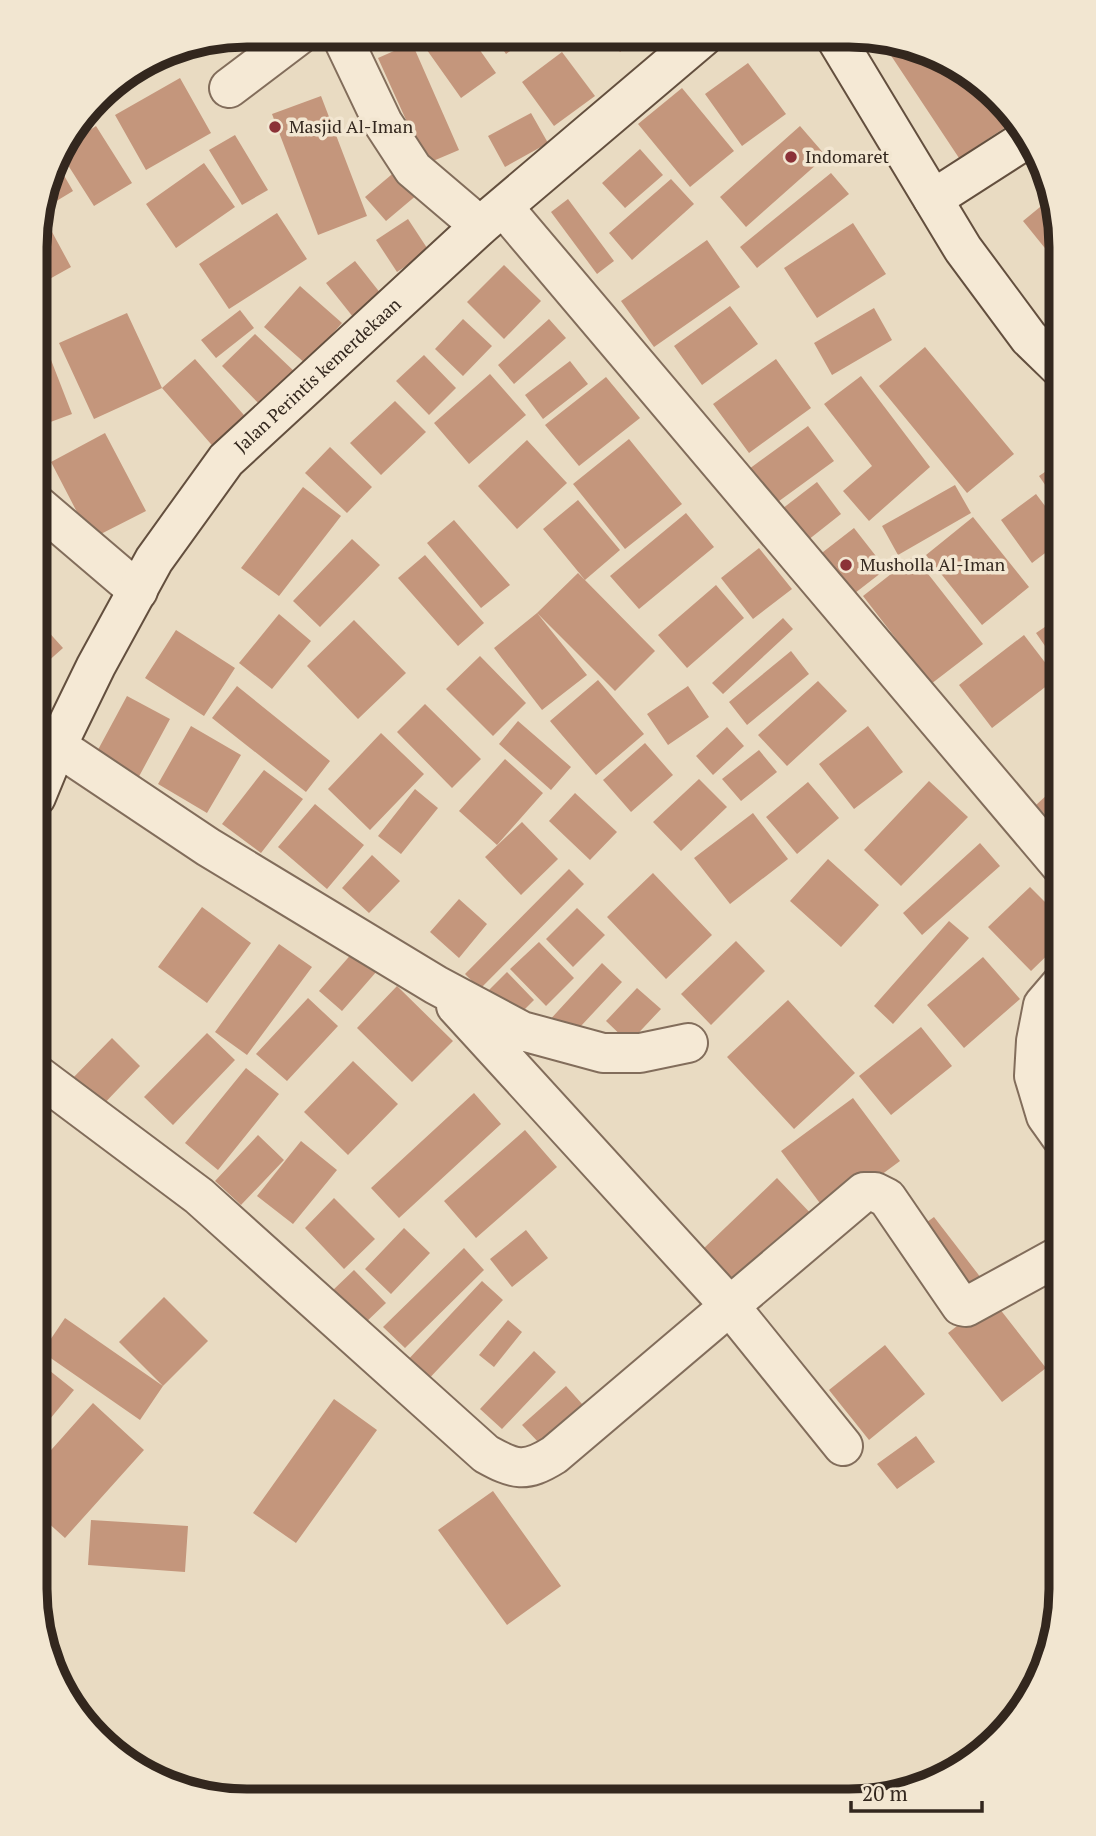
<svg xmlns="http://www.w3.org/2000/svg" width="1096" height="1836" viewBox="0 0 1096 1836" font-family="'PT Serif',serif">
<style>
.building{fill:#c4967c}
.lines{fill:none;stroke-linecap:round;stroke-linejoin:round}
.street-casing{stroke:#826d5b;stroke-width:42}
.secondary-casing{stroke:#634f3e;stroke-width:42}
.street{stroke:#f5e9d5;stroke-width:38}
.secondary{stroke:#f5e9d5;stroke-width:38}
.poi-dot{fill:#8b3137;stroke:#f2e6d1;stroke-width:2.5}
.labels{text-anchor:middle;stroke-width:7;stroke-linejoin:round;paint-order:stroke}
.poi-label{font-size:18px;fill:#33271e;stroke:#f2e6d1;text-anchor:start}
.street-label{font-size:18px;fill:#33271e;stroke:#f2e6d1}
.rim{fill:none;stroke:#33271e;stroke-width:9}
</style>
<rect width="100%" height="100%" fill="#e9dbc2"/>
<path class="building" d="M 417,36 L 470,36 L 496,73 L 461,98 Z
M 494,36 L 531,36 L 506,54 Z
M 607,36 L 640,36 L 620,52 Z
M 885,40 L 978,79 L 1012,123 L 959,158 L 882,42 Z
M 412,43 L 459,150 L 426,164 L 378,58 Z
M 562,52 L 595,96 L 554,126 L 522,82 Z
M 748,63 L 786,114 L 742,146 L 705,94 Z
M 180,78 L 211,133 L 146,170 L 115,115 Z
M 682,88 L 734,151 L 690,187 L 638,124 Z
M 321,96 L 367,216 L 318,235 L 272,114 Z
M 531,113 L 548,143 L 505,167 L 488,136 Z
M 96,126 L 132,183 L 94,206 L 59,151 Z
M 800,126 L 826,156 L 746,227 L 720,197 Z
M 235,135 L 268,190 L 242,205 L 209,150 Z
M 640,149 L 663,175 L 625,208 L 602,183 Z
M 55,160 L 73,191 L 40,211 Z
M 204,163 L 235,207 L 176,248 L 146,204 Z
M 397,170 L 418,194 L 386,221 L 365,197 Z
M 831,173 L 849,194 L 757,268 L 740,247 Z
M 671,179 L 694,204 L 632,260 L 609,233 Z
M 1051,198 L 1061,248 L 1061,268 L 1023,221 Z
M 568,199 L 614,261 L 597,274 L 551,212 Z
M 277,213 L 307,259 L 229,309 L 199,264 Z
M 45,219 L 71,267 L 37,286 L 37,223 Z
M 408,219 L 429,251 L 397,272 L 376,240 Z
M 853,223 L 886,274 L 817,318 L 784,268 Z
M 707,240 L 740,287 L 654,347 L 621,301 Z
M 355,261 L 385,299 L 357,322 L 326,283 Z
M 504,265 L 541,301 L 504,339 L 467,302 Z
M 300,286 L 342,323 L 306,364 L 264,327 Z
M 730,306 L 758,344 L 702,385 L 674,346 Z
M 874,308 L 892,340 L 832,375 L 814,343 Z
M 240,310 L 254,328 L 216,358 L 201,340 Z
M 127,313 L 162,388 L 94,419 L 59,343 Z
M 463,319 L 492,346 L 463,376 L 435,349 Z
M 549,319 L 566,338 L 514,384 L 498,365 Z
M 39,329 L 72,414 L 37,427 L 37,330 Z
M 255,334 L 297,374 L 263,408 L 222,366 Z
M 925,347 L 1014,454 L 967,493 L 879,386 Z
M 424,355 L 456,388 L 429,415 L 396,381 Z
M 195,359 L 250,422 L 217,451 L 162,388 Z
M 776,359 L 811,408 L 749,453 L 713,404 Z
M 570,361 L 588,384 L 543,419 L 525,395 Z
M 490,374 L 526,415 L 469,464 L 434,423 Z
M 861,376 L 930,467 L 869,521 L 843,491 L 872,466 L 824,404 Z
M 606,377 L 640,418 L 579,466 L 545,425 Z
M 395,401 L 426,432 L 381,475 L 350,443 Z
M 808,426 L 834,461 L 775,504 L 749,469 Z
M 105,433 L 146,511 L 91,539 L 51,462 Z
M 629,439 L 682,504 L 625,549 L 573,484 Z
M 527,440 L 567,483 L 517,529 L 478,486 Z
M 330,447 L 372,487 L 347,513 L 305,473 Z
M 1061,461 L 1061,508 L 1039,476 Z
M 817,482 L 841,514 L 803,544 L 778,512 Z
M 955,485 L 971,513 L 898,555 L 882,526 Z
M 303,487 L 341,516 L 279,596 L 241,568 Z
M 1036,494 L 1061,527 L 1061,541 L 1032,563 L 1001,520 Z
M 578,500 L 620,550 L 585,580 L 543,529 Z
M 686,513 L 714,547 L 639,609 L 610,576 Z
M 973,517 L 1029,587 L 982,625 L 926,555 Z
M 454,520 L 510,585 L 481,608 L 427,543 Z
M 854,528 L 886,569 L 846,600 L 814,559 Z
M 352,539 L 380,565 L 320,627 L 293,601 Z
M 759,548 L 792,589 L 753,619 L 721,578 Z
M 425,555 L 484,623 L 458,646 L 398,578 Z
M 914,556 L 983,644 L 931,684 L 863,596 Z
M 578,573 L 655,651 L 615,691 L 537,613 Z
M 716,585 L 744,618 L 687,668 L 658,635 Z
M 537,613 L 587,675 L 542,710 L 494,648 Z
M 279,614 L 311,641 L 272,689 L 239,663 Z
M 1061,616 L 1061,669 L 1036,633 Z
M 36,618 L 63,648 L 36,672 Z
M 783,618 L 793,629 L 723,694 L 712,683 Z
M 354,620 L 406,673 L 358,719 L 307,666 Z
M 176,630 L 235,668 L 204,716 L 145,678 Z
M 1024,635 L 1057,678 L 992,728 L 959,685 Z
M 791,651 L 809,674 L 747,725 L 729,702 Z
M 480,656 L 526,703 L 493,736 L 446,689 Z
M 598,680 L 644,734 L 596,775 L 550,721 Z
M 818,681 L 847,711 L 787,766 L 758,735 Z
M 237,686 L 330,761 L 306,792 L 212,718 Z
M 688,686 L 709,717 L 668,745 L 647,714 Z
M 127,696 L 170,719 L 136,782 L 93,759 Z
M 425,704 L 481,759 L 452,788 L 397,732 Z
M 518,721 L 571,767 L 551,790 L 499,744 Z
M 191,726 L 241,755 L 207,813 L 158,784 Z
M 868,726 L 903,772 L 854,809 L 819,764 Z
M 727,727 L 744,746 L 713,775 L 696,756 Z
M 381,733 L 424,774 L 370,830 L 328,789 Z
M 645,743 L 673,775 L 631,812 L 603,780 Z
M 759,750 L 777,772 L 741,801 L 722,779 Z
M 505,759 L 543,793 L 497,845 L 459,811 Z
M 264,770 L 303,799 L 261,853 L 222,824 Z
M 699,779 L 727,807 L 681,851 L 653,822 Z
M 929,781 L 968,817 L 901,886 L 864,850 Z
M 808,782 L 839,818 L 797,854 L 766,817 Z
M 1061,782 L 1061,831 L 1036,805 Z
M 415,789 L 438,808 L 401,854 L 378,836 Z
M 575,793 L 617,832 L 590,860 L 549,821 Z
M 315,804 L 364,845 L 327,889 L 278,847 Z
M 753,813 L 788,859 L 730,904 L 694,858 Z
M 522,822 L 558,859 L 521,895 L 485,857 Z
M 980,843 L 1000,866 L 922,935 L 903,913 Z
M 372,855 L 400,881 L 369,913 L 342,888 Z
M 828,859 L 879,905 L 841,947 L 790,901 Z
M 569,869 L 584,884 L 480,989 L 465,974 Z
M 653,873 L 712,935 L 666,979 L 607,917 Z
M 1030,887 L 1061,918 L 1061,942 L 1031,971 L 988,927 Z
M 459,899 L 487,924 L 459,958 L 430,932 Z
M 202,907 L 251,943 L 207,1003 L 158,967 Z
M 577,908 L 605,935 L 573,967 L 546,939 Z
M 949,921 L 969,938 L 893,1024 L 874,1006 Z
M 736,941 L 765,971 L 711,1025 L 681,994 Z
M 539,942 L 574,978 L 546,1006 L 510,969 Z
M 279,944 L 312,967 L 247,1055 L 215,1032 Z
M 354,951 L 377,971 L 342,1011 L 319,991 Z
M 983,957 L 1020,999 L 964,1048 L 927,1005 Z
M 602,963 L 622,982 L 567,1041 L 547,1023 Z
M 507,972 L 534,1000 L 512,1022 L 484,995 Z
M 397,986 L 453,1041 L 412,1082 L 357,1028 Z
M 637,988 L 661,1009 L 629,1043 L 606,1021 Z
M 308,998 L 338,1026 L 287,1081 L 256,1054 Z
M 788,1000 L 855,1073 L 794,1129 L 727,1057 Z
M 921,1027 L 952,1066 L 891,1115 L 859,1076 Z
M 207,1033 L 235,1060 L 173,1125 L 144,1097 Z
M 112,1038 L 140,1066 L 98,1110 L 69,1082 Z
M 353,1061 L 398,1104 L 348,1155 L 304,1112 Z
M 246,1068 L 279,1094 L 218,1170 L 185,1143 Z
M 474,1093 L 501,1124 L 399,1218 L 371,1188 Z
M 853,1098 L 900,1161 L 828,1214 L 781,1151 Z
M 525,1130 L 557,1167 L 476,1238 L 444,1201 Z
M 258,1135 L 284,1160 L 241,1205 L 215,1181 Z
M 301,1141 L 337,1170 L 293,1224 L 257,1196 Z
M 777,1178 L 815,1218 L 740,1290 L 702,1250 Z
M 334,1198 L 375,1239 L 344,1269 L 305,1228 Z
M 934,1217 L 988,1287 L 968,1303 L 913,1232 Z
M 404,1228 L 430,1253 L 391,1294 L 365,1269 Z
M 526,1230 L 548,1258 L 512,1287 L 490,1259 Z
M 464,1248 L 484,1270 L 405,1348 L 383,1327 Z
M 354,1270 L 386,1303 L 364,1324 L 332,1291 Z
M 482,1281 L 503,1300 L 424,1384 L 404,1364 Z
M 164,1297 L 208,1341 L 163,1386 L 119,1342 Z
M 992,1299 L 1046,1368 L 1002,1402 L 948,1333 Z
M 65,1318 L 163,1386 L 140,1420 L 42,1352 Z
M 508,1320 L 522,1332 L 494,1367 L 479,1355 Z
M 885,1345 L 925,1394 L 869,1440 L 829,1390 Z
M 534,1351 L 556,1372 L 502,1429 L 480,1409 Z
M 35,1359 L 74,1390 L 35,1437 Z
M 566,1386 L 583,1405 L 540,1444 L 522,1425 Z
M 334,1399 L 377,1430 L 296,1543 L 253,1513 Z
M 93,1403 L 144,1450 L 65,1538 L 35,1511 L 35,1468 Z
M 916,1436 L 935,1462 L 897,1489 L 877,1464 Z
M 493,1491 L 561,1586 L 507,1625 L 438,1530 Z
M 91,1520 L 188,1526 L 185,1572 L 88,1565 Z"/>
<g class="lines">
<g class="street-casing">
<path id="street" d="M 341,35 L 383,123 L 413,169 L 480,226
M 229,88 L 299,35
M 504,208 L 1061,866
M 36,504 L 138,591
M 57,746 L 208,847 L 436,985 L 522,1031 L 603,1053 L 640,1053 L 688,1043
M 456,1006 L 729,1305 L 843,1446
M 36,1074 L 199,1196 L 486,1454 C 515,1470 525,1473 554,1455 L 864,1192 L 875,1192 L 887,1198 L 961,1306 L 966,1307 L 1061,1255
M 1061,1137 L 1046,1116 L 1034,1076 L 1036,1041 L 1043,1005 L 1061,984"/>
</g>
<g class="secondary-casing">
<g id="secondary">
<path d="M 835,37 L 963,249 L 1029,338 L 1061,369"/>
<path d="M 933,199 L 1025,140"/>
<path id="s1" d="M 36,797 L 57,746 L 96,666 L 154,560 L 226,460 L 480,226 L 704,36"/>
</g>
</g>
<use href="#street" class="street"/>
<use href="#secondary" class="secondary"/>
</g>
<g class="poi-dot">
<circle cx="275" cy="127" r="7"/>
<circle cx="791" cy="157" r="7"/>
<circle cx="846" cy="565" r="7"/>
</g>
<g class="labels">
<g class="poi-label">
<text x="289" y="133">Masjid Al-Iman</text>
<text x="805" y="163">Indomaret</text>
<text x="860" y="571">Musholla Al-Iman</text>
</g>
<g class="street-label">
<text dy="6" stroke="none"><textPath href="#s1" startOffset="513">Jalan Perintis kemerdekaan</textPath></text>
</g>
</g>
<path d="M0 0H1096V1836H0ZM247 47H849A200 200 0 0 1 1049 247V1589A200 200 0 0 1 849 1789H247A200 200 0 0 1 47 1589V247A200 200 0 0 1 247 47Z" fill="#f2e6d1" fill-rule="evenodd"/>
<path class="rim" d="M247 47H849A200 200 0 0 1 1049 247V1589A200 200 0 0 1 849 1789H247A200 200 0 0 1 47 1589V247A200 200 0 0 1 247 47Z"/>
<path d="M851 1801v10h131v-10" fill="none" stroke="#33271e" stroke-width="3.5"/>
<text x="862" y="1801" font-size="21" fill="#33271e" stroke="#f2e6d1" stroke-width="5" paint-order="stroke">20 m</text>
</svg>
